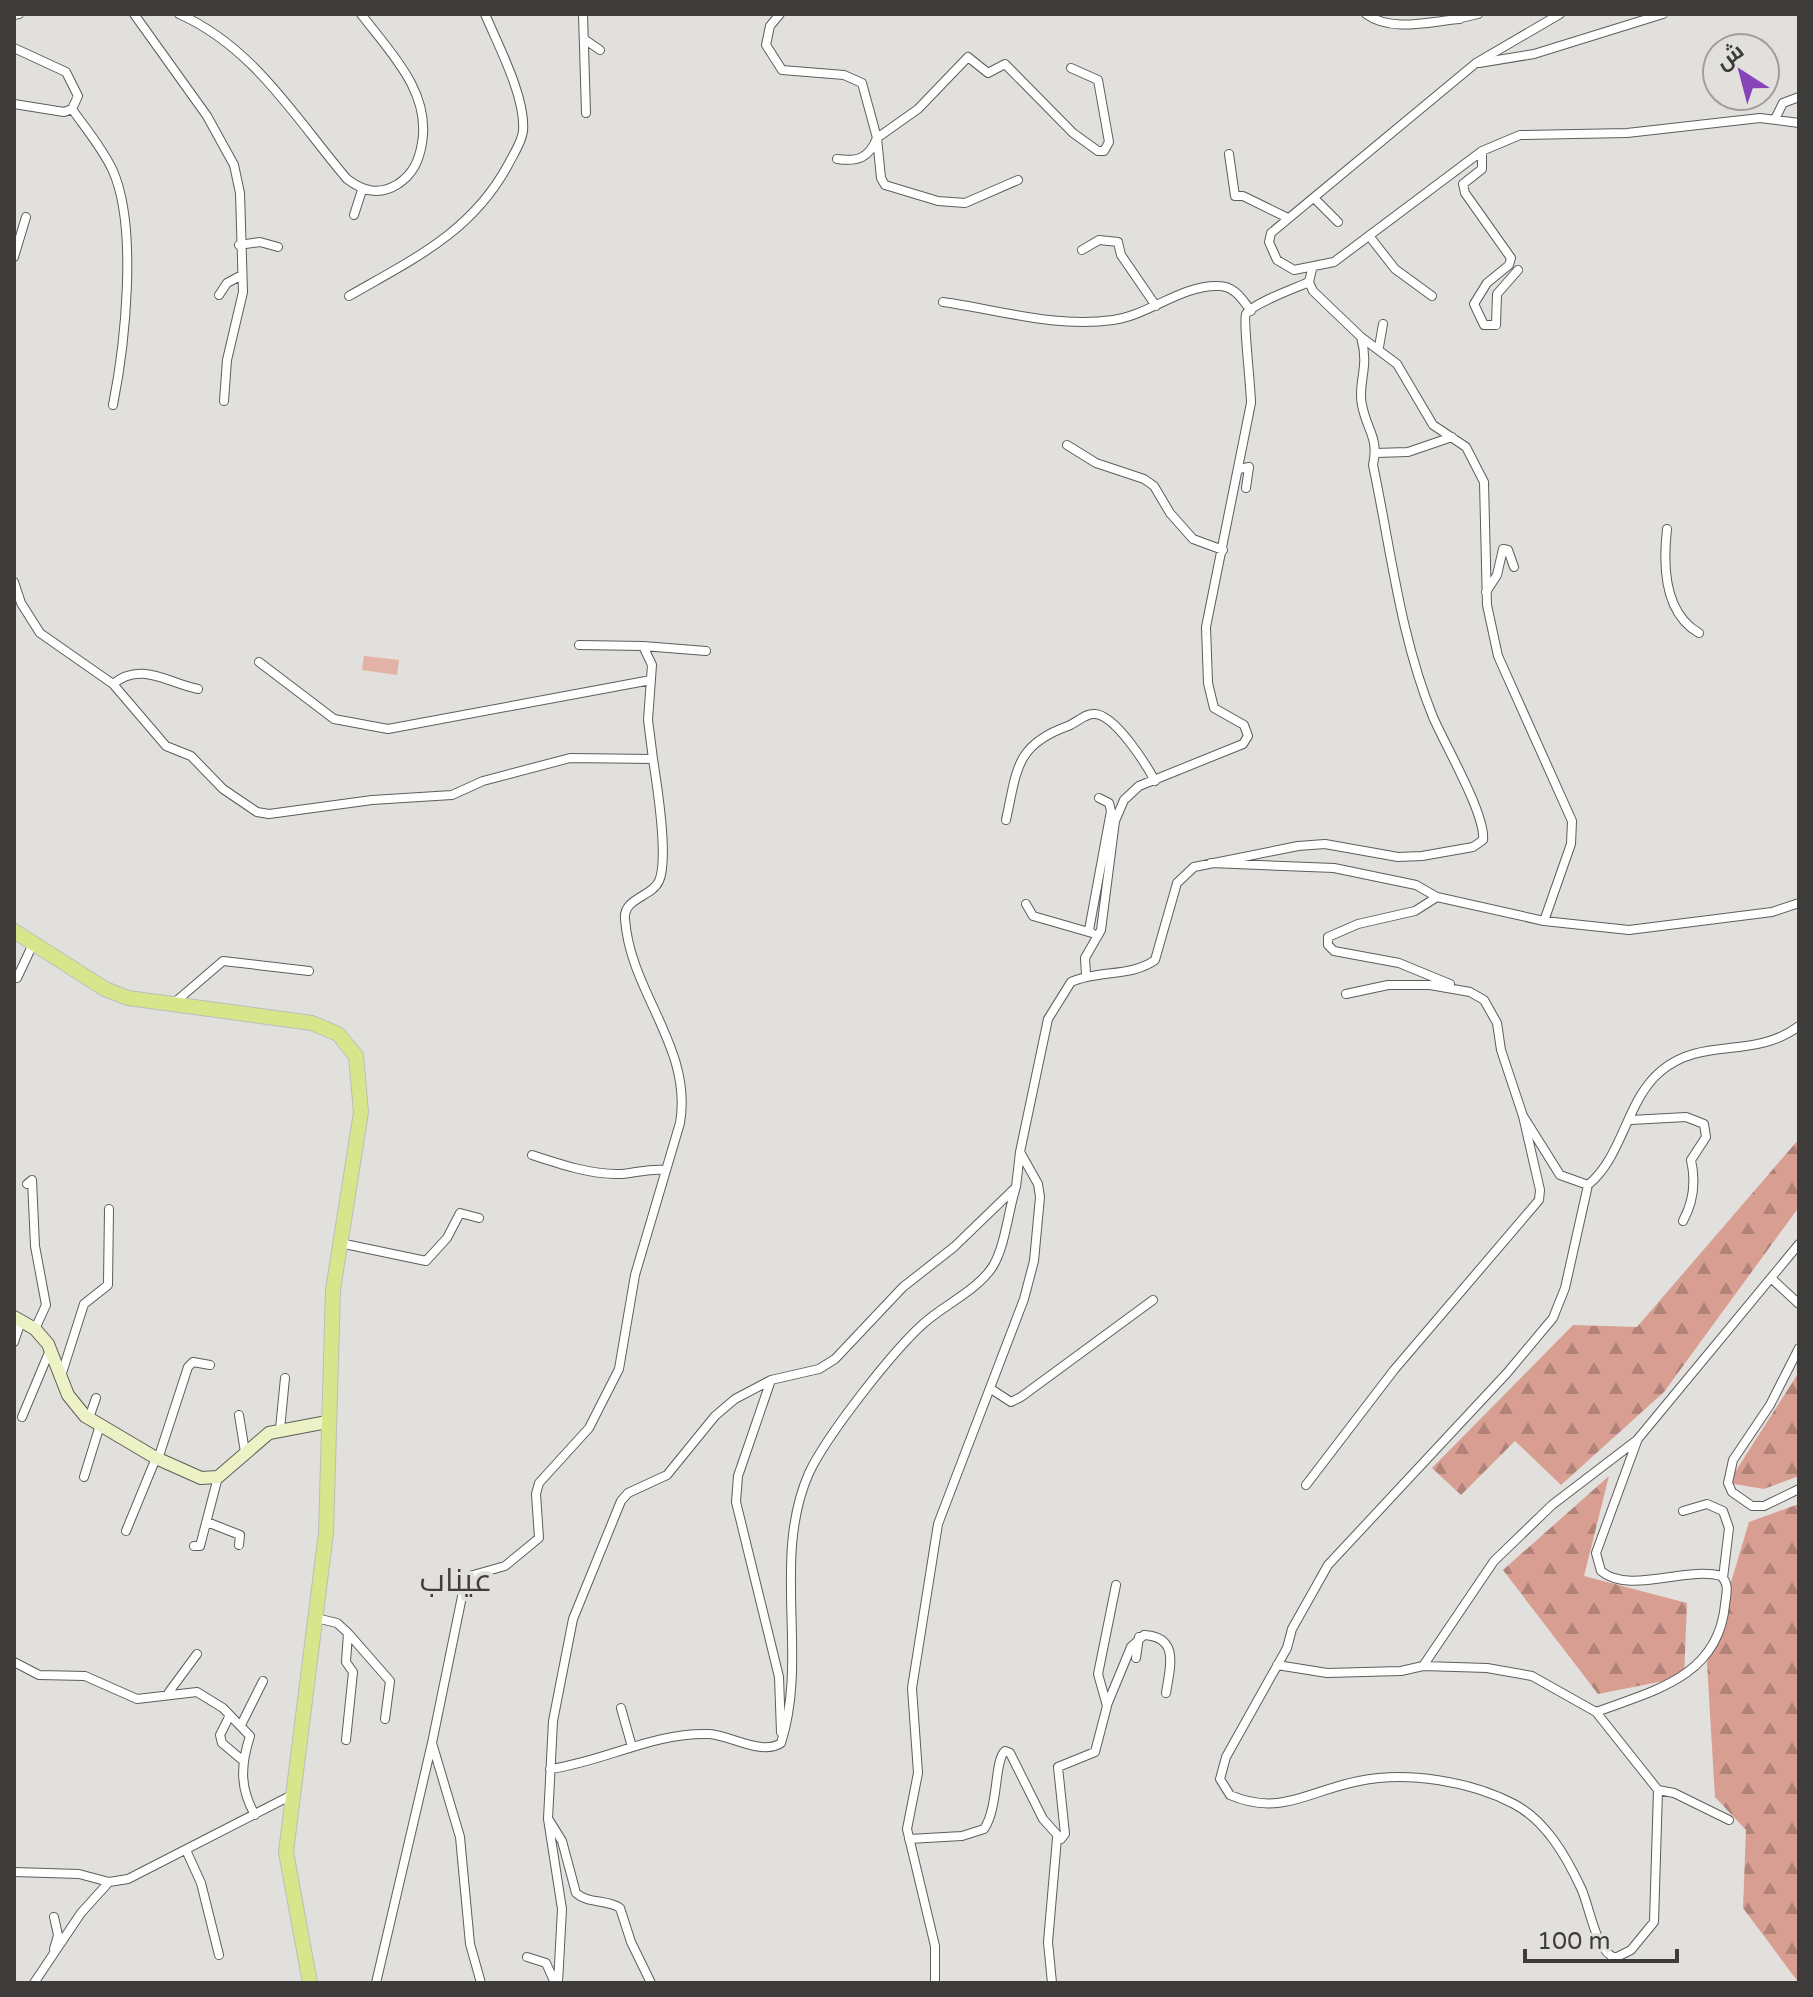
<svg xmlns="http://www.w3.org/2000/svg" width="1813" height="1997" viewBox="0 0 1813 1997" font-family="'Varela Round',Cairo,sans-serif">
<style>
.forest{fill:url(#forest-firs)}
.pitch{fill:#e3b2a7}
.lines{fill:none;stroke-linecap:round;stroke-linejoin:round}
.street-casing{stroke:#5e5d59;stroke-width:10}
.secondary-casing{stroke:#5e5d59;stroke-width:14}
.primary-casing{stroke:#bdbdbc;stroke-width:16}
.street{stroke:#fff;stroke-width:8}
.secondary{stroke:#ecf2c5;stroke-width:12}
.primary{stroke:#d8e68b;stroke-width:14}
.labels{text-anchor:middle;stroke-width:8;stroke-linejoin:round;paint-order:stroke}
.quarter-label{font-size:32px;fill:#403e3b;stroke:#e2e0dc}
</style>
<defs>
<pattern id="forest-firs" width="22" height="20" patternUnits="userSpaceOnUse" patternTransform="scale(2)"><rect width="22" height="20" fill="#d89e92"/><path d="M5 1l3.5 6h-7zM16 11l3.5 6h-7z" fill="#b08278"/></pattern>
</defs>
<rect width="100%" height="100%" fill="#e2e0dc"/>
<path class="forest" d="M 1799,1139 L 1799,1207 L 1664,1392 L 1561,1485 L 1515,1441 L 1461,1495 L 1432,1468 L 1573,1325 L 1637,1327 Z
M 1799,1372 L 1799,1476 L 1764,1489 L 1728,1483 Z
M 1609,1476 L 1584,1576 L 1687,1603 L 1684,1677 L 1598,1694 L 1503,1570 Z
M 1799,1504 L 1799,1983 L 1743,1908 L 1746,1830 L 1715,1797 L 1707,1663 L 1749,1522 Z"/>
<path class="pitch" d="M 364,656 L 399,660 L 397,675 L 362,670 Z"/>
<g class="lines">
<g class="street-casing">
<path id="street" d="M 134,14 L 207,116 L 234,165 L 240,193 L 243,292 L 227,360 L 224,401
M 179,14 C 254,47 296,119 347,179 C 363,191 379,196 398,184 C 413,174 419,161 422,143 C 431,92 390,52 361,14
M 583,14 L 586,113
M 780,14 L 770,26 L 766,45 L 782,70 L 844,75 L 862,83 L 877,138 C 869,158 858,162 837,159
M 1366,14 C 1392,33 1431,21 1460,19 L 1464,14
M 1560,14 L 1476,63 L 1271,233 L 1269,242 L 1277,260 L 1294,270 L 1334,262 L 1482,151 L 1520,135 L 1627,133 L 1760,118 L 1799,123
M 14,15 L 19,14
M 1461,18 L 1478,14
M 584,39 L 600,50
M 14,48 L 66,72 L 78,96 L 72,109 L 64,112 L 14,104
M 1479,63 L 1534,54 L 1663,14
M 72,109 C 86,129 103,149 113,171 C 138,228 125,345 113,405
M 1775,119 L 1783,103 L 1799,97
M 1482,151 L 1482,169 L 1463,184 L 1465,193 L 1511,258 L 1509,265 L 1487,283 L 1474,304 L 1484,325 L 1496,325 L 1497,294 L 1518,270
M 1229,154 L 1235,196 L 1243,196 L 1288,218
M 1018,180 L 965,203 L 938,201 L 885,185 L 881,178 L 877,138 L 918,109 L 968,57 L 988,73 L 1005,64 L 1073,133 L 1098,151 L 1104,151 L 1109,142 L 1098,80 L 1071,68
M 1314,198 L 1338,222
M 354,215 L 362,190
M 1370,237 L 1395,269 L 1432,296
M 239,245 L 260,242 L 278,247
M 1082,250 L 1099,240 L 1118,242 L 1121,255 L 1156,306
M 14,257 L 26,217
M 1312,269 L 1309,282 L 1313,291 L 1361,337 L 1397,364 L 1433,425 L 1466,447 L 1484,482 L 1487,605 L 1498,656 L 1572,821 L 1571,844 L 1544,921
M 219,295 L 227,283 L 242,275
M 349,296 C 413,259 471,233 508,165 C 513,155 522,142 523,131 C 526,98 498,45 485,14
M 943,302 C 1000,310 1055,328 1113,320 C 1149,315 1182,285 1218,286 C 1235,286 1242,299 1251,311
M 1379,347 L 1383,324
M 1067,445 L 1096,463 L 1144,479 L 1154,486 L 1170,513 L 1193,539 L 1223,550
M 1375,453 L 1408,452 L 1452,437
M 1239,469 L 1249,467 L 1246,488
M 1667,529 C 1663,564 1664,613 1699,633
M 14,582 L 21,603 L 40,633 L 113,684 L 166,746 L 191,756 L 223,789 L 257,812 L 269,814 L 372,800 L 452,795 L 483,781 L 570,758 L 653,759 L 648,720 L 652,665 L 643,646 L 579,645
M 1486,592 L 1497,575 L 1503,549 L 1508,550 L 1514,567
M 643,646 L 706,651
M 259,662 L 334,719 L 388,729 L 651,680
M 113,684 C 141,661 168,683 198,689
M 1006,820 C 1017,770 1015,745 1068,726 C 1078,722 1085,713 1095,714 C 1115,715 1146,764 1155,781
M 1211,863 L 1334,868 L 1416,885 L 1437,897 L 1544,921 L 1629,930 L 1772,912 L 1799,903
M 1437,897 L 1415,911 L 1358,924 L 1328,937 L 1328,945 L 1334,951 L 1399,963 L 1450,984
M 1026,904 L 1033,916 L 1092,933
M 1089,930 L 1111,811 L 1109,803 L 1099,798
M 1086,975 L 1085,958 L 1101,930 L 1115,821 L 1124,800 L 1139,786 L 1243,744 L 1248,736 L 1244,725 L 1214,708 L 1208,683 L 1206,627 L 1251,403 C 1251,389 1243,319 1246,314 C 1253,303 1296,288 1309,282
M 17,978 L 33,944
M 1346,994 L 1388,985 L 1430,985 L 1470,992 L 1484,1000 L 1497,1023 L 1501,1050 L 1523,1116 L 1560,1175 L 1588,1185
M 174,1003 L 223,961 L 309,971
M 1631,1120 L 1686,1117 L 1704,1124 L 1706,1137 L 1691,1160 C 1696,1182 1694,1201 1683,1221
M 532,1155 C 559,1164 592,1175 621,1174 C 637,1173 649,1168 666,1170
M 27,1184 L 32,1180 L 35,1246 L 46,1305 L 35,1329
M 340,1243 L 426,1261 L 447,1238 L 460,1213 L 479,1218
M 1772,1279 L 1799,1304
M 14,1342 L 21,1321
M 1799,1348 L 1770,1405 L 1733,1460 L 1728,1483 L 1732,1492 L 1752,1506 L 1764,1506 L 1799,1489
M 61,1376 L 84,1304 L 108,1285 L 109,1209
M 771,1380 L 738,1476 L 736,1502 L 779,1677 L 781,1732
M 991,1389 L 1011,1402 L 1021,1397 L 1153,1300
M 239,1415 L 245,1452
M 22,1417 L 50,1350
M 89,1418 L 96,1398
M 280,1429 L 285,1378
M 158,1459 L 188,1367 L 193,1362 L 210,1365
M 84,1477 L 100,1425
M 1306,1485 L 1394,1370 L 1539,1200 L 1540,1190 L 1523,1116
M 1683,1511 L 1707,1504 L 1723,1511 L 1729,1528 L 1723,1578
M 207,1522 L 240,1535 L 239,1545
M 126,1531 L 156,1458
M 194,1546 L 200,1546 L 218,1477
M 316,1618 L 337,1623 L 348,1633 L 346,1662 L 353,1672 L 346,1740
M 348,1633 L 390,1681 L 385,1719
M 1136,1658 L 1139,1637
M 14,1662 L 39,1675 L 85,1676 L 137,1699 L 197,1692 L 223,1708 L 250,1736 C 241,1764 239,1787 255,1815
M 1277,1665 L 1327,1673 L 1401,1671 L 1423,1666 L 1487,1668 L 1532,1676 L 1596,1712 L 1658,1790 L 1674,1793 L 1729,1820
M 1423,1666 L 1494,1561 L 1552,1505 L 1637,1440 L 1799,1244
M 169,1692 L 197,1654
M 1107,1705 L 1131,1647 L 1144,1635 C 1180,1637 1170,1667 1166,1693
M 621,1708 L 632,1747
M 1596,1712 C 1653,1691 1718,1677 1725,1605 C 1726,1594 1730,1584 1721,1576 C 1686,1566 1629,1595 1601,1571 L 1596,1553 L 1637,1441
M 230,1715 L 220,1735 L 222,1743 L 241,1759
M 241,1725 L 263,1681
M 432,1743 L 466,1577 L 505,1566 L 539,1538 L 536,1494 L 539,1483 L 589,1428 L 619,1369 L 635,1275 L 680,1123 C 693,1048 630,992 625,919 C 623,898 652,897 659,881 C 669,859 657,785 653,759
M 550,1769 C 603,1762 654,1732 709,1734 C 730,1735 762,1756 781,1743 C 809,1656 771,1559 809,1473 C 827,1435 892,1352 923,1324 C 944,1305 978,1290 993,1266 C 1005,1246 1008,1213 1015,1190
M 1658,1790 L 1654,1922 L 1631,1950 L 1615,1958 C 1595,1950 1590,1907 1581,1888 C 1566,1856 1546,1821 1514,1804 C 1470,1781 1407,1771 1359,1781 C 1310,1790 1281,1817 1230,1795 L 1220,1779 L 1226,1757 L 1287,1648 L 1292,1629 L 1328,1565 L 1507,1373 L 1553,1318 L 1565,1288 L 1588,1185 C 1624,1155 1626,1100 1661,1071 C 1702,1036 1754,1060 1799,1026
M 549,1820 L 562,1841 L 576,1893 C 588,1904 607,1899 620,1908 L 631,1942 L 651,1983
M 909,1839 L 962,1836 L 984,1829 C 999,1807 994,1760 1005,1751 L 1010,1753 L 1043,1819 L 1061,1839 L 1065,1834 L 1058,1767 L 1095,1752 L 1107,1706 L 1098,1674 L 1116,1585
M 186,1850 L 201,1883 L 219,1955
M 14,1872 L 79,1874 L 109,1882 L 128,1879 L 290,1796
M 54,1949 L 58,1935 L 54,1917
M 527,1957 L 546,1963 L 555,1983
M 34,1983 L 81,1913 L 109,1882
M 376,1983 L 432,1743 L 460,1837 L 470,1944 L 481,1983
M 558,1983 L 562,1909 L 548,1819 L 553,1721 L 573,1619 L 621,1501 L 628,1493 L 667,1475 L 715,1416 L 735,1399 L 771,1380 L 819,1369 L 835,1359 L 903,1287 L 954,1247 L 1016,1187 L 1020,1152
M 935,1983 L 935,1946 L 907,1829 L 918,1773 L 912,1688 L 938,1524 L 1024,1299 L 1034,1261 L 1040,1197 L 1038,1184 L 1020,1152 L 1048,1019 L 1071,982 C 1097,970 1132,977 1155,960 L 1177,883 L 1194,867 L 1298,846 L 1325,844 L 1398,857 L 1422,856 L 1473,847 L 1483,840 C 1486,815 1445,745 1433,717 C 1400,636 1391,550 1373,465 C 1379,437 1367,431 1362,405 C 1357,383 1370,368 1361,337
M 1052,1983 L 1048,1942 L 1057,1838"/>
</g>
<g class="secondary-casing">
<path id="secondary" d="M 14,1317 L 35,1329 L 48,1344 L 68,1395 L 85,1416 L 156,1458 L 201,1478 L 218,1477 L 269,1433 L 327,1422"/>
</g>
<g class="primary-casing">
<path id="primary" d="M 14,931 L 105,989 L 128,998 L 312,1023 L 338,1034 L 356,1056 L 361,1112 L 333,1290 L 326,1533 L 286,1852 L 310,1983"/>
</g>
<use href="#street" class="street"/>
<use href="#secondary" class="secondary"/>
<use href="#primary" class="primary"/>
</g>
<g class="labels">
<g class="quarter-label">
<text x="456" y="1591">عيناب</text>
</g>
</g>
<rect width="1813" height="1997" fill="none" stroke="#3d3c3a" stroke-width="32"/>
<g transform="translate(1741 72) rotate(324)"><circle r="38" fill="#e2e0dc" stroke="#a09e9b" stroke-width="2"/>
<path d="M0-6L14 30L0 20L-14 30Z" fill="#8744b9"/>
<text y="-12" font-size="22" font-weight="bold" text-anchor="middle" fill="#3d3c3a">ش</text>
</g>
<path d="M1525 1949v12h152v-12" fill="none" stroke="#3d3c3a" stroke-width="4"/>
<text x="1537" y="1949" font-size="24" fill="#3d3c3a" stroke="#e2e0dc" stroke-width="6" paint-order="stroke">100 m</text>
</svg>
